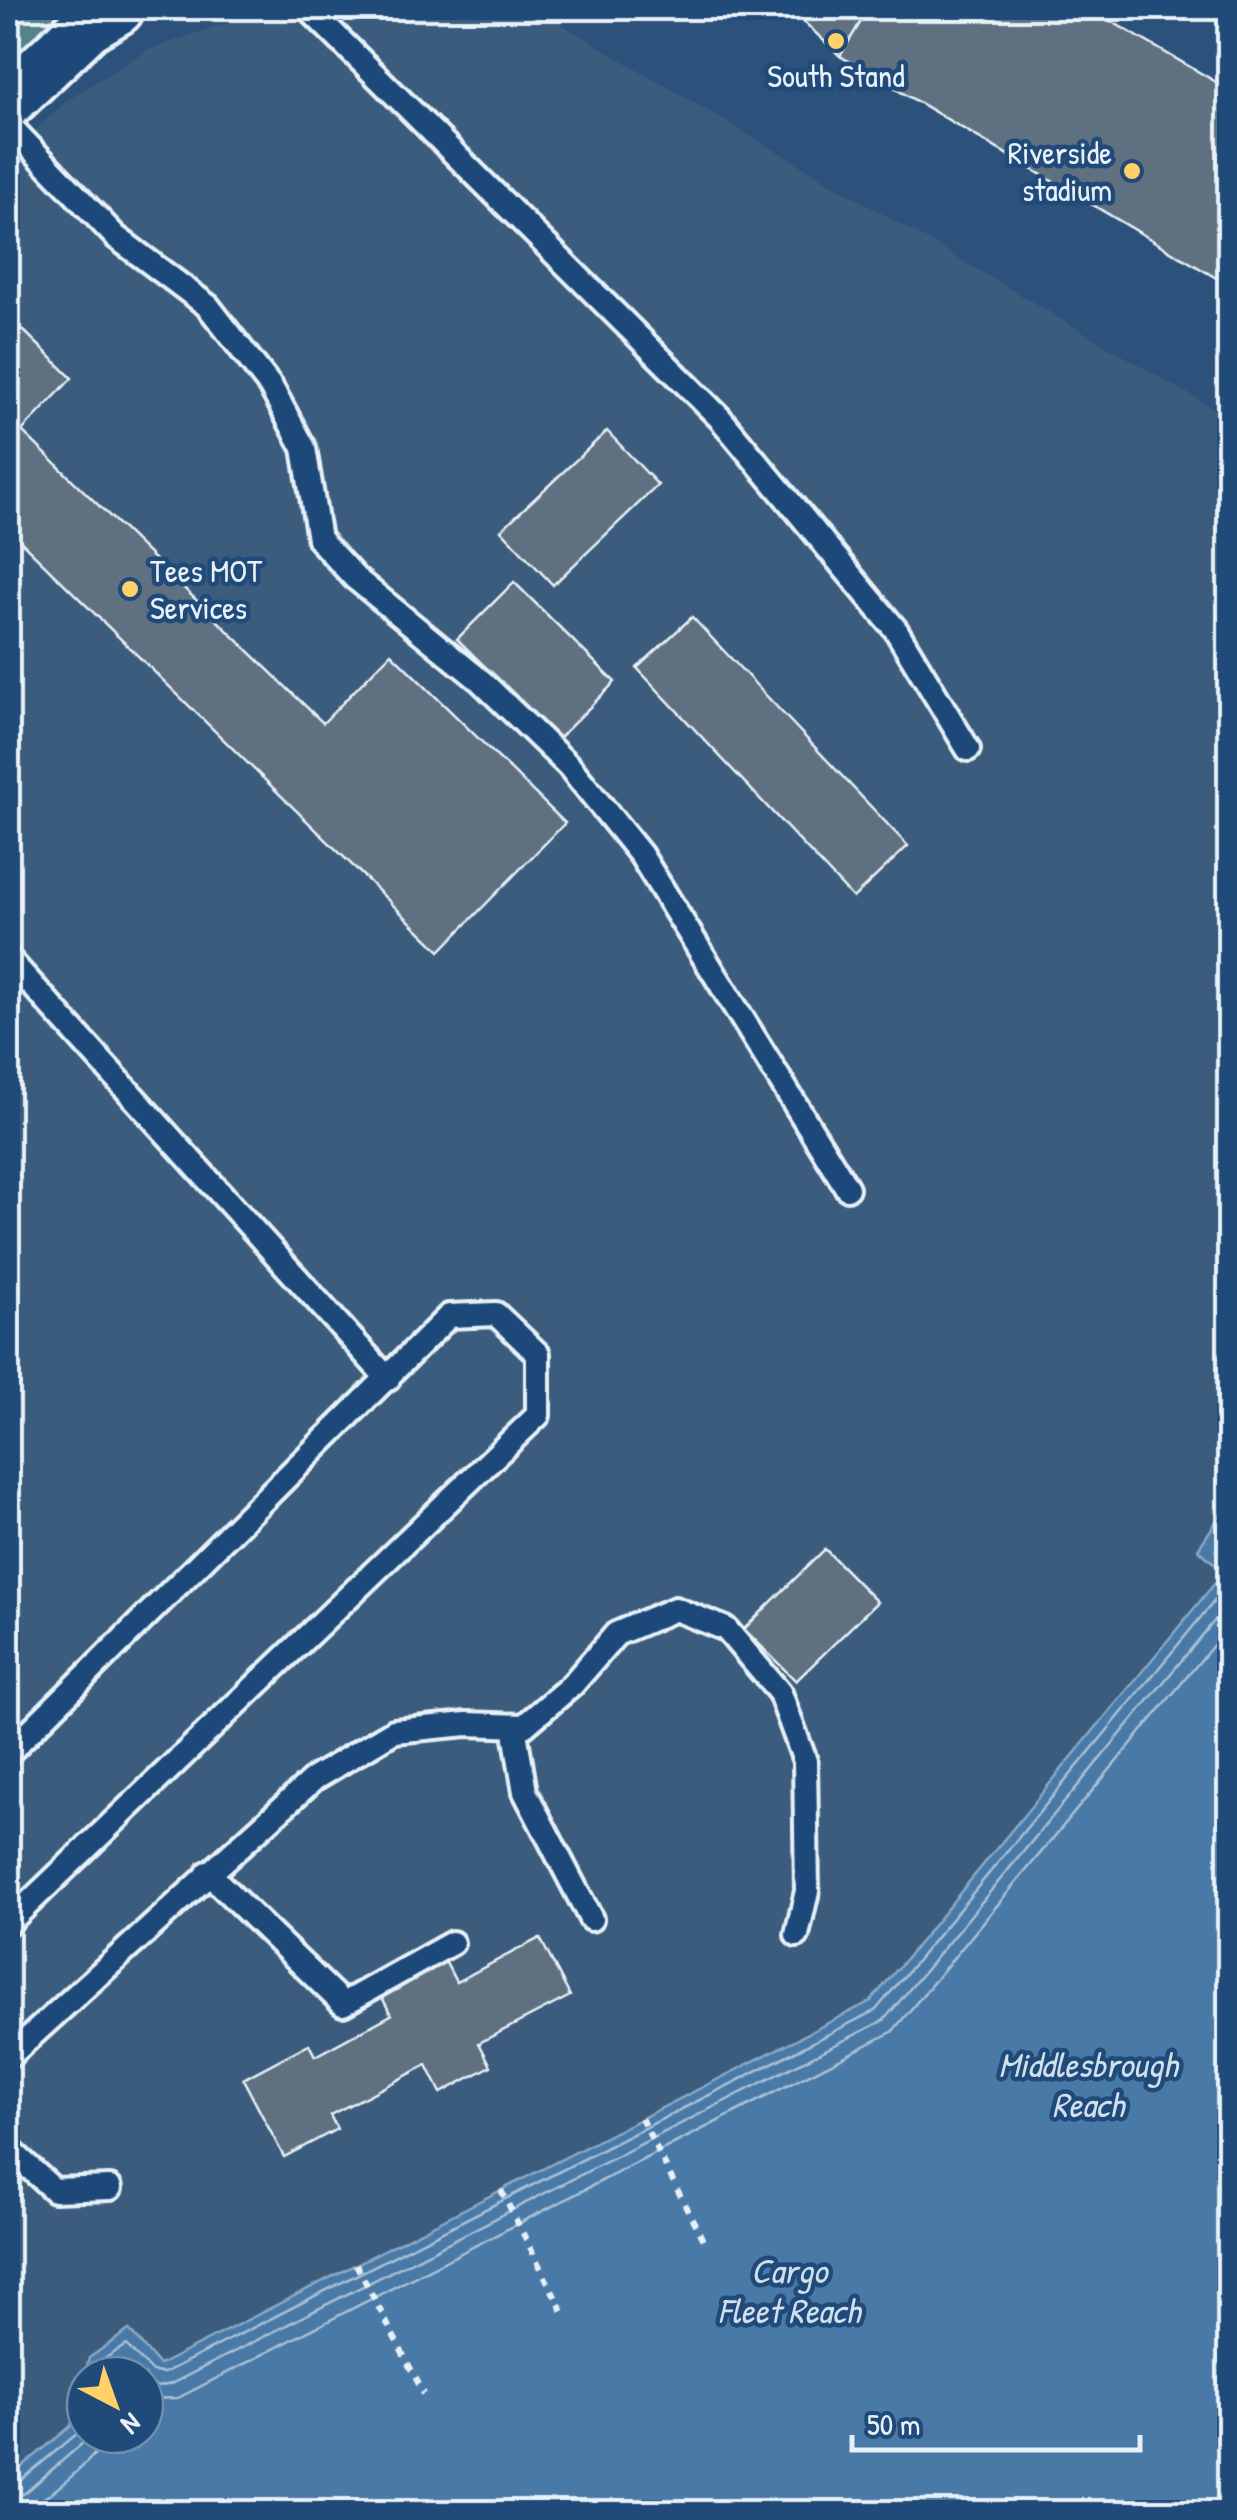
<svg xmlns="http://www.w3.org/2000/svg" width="1237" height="2520" viewBox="0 0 1237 2520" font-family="'Patrick Hand',sans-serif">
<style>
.built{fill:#3b5b7c}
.green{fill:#548189;stroke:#9eb9c0;stroke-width:2.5}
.water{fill:#4a79a6;stroke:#89a9c7;stroke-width:2.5;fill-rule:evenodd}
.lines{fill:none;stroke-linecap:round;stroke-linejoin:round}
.shore{stroke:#a9c1d7;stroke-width:2.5}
.building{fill:#5f7180;stroke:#e8f1f8;stroke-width:2.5}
.service-casing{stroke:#e8f1f8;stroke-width:30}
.tertiary-casing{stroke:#e8f1f8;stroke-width:60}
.path{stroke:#e8f1f8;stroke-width:6;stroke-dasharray:8 8;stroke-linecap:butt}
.service{stroke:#1f4a7a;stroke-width:22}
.tertiary{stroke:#1f4a7a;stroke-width:52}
.poi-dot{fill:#ffd166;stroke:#1f4a7a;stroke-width:4}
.labels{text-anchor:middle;stroke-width:9;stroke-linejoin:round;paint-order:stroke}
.poi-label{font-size:32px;fill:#e8f1f8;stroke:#1f4a7a}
.water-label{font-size:35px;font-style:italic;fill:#d0dfec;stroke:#1f4a7a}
</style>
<rect width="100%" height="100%" fill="#2c527b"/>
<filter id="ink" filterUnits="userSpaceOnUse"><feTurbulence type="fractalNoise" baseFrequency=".01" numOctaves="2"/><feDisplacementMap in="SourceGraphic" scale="20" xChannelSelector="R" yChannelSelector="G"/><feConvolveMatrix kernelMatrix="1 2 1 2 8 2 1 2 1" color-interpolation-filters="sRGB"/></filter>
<g filter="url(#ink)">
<path class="built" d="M 270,8 L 534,8 L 1229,418 L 1230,1501 L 1198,1549 L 1225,1572 L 871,2001 L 159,2365 L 128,2331 L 89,2358 L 71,2426 L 8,2478 L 8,156 L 66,101 L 147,50 Z"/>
<path class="green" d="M 8,8 L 64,8 L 57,30 L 8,79 Z"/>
<path class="water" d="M 1229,1502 L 1229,2512 L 8,2512 L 8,2478 L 71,2426 L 89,2358 L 129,2330 L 159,2365 L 871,2001 L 1224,1572 L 1198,1549 ZM 85,2375 L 145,2375 L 145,2435 L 85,2435 Z"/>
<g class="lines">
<path class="shore" d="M 94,2375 L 98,2363 L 126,2345 L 152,2372 L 164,2373 L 876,2010 L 1230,1582
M 145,2383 L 158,2387 L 171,2384 L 884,2020 L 1230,1602
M 145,2399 L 178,2398 L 892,2032 L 1230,1625
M 8,2485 L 17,2483 L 78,2433 L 85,2412
M 8,2498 L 25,2493 L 92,2435
M 16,2512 C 41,2506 98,2458 107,2435"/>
</g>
<path class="building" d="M 789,8 L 869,8 L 840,56 Z
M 869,8 L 1088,8 L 1230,90 L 1230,286 L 840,56 Z
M 14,321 L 72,378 L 22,431 L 323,723 L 391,653 L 565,823 L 440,951 L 8,529 L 8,328 Z
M 607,431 L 658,485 L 553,585 L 501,530 Z
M 514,582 L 615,682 L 558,739 L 457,639 Z
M 692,617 L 908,846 L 853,898 L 637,668 Z
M 825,1549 L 877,1602 L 796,1681 L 744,1629 Z
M 540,1938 L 570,1996 L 479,2043 L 491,2066 L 441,2093 L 427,2065 L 330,2115 L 337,2129 L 284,2157 L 243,2079 L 309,2044 L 315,2056 L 391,2015 L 381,1995 L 445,1961 L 456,1982 Z"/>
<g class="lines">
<g class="service-casing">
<path id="service" d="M 308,8 L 720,418 L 896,630 L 968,749
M 8,124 L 116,237 L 208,306 L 271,387 L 304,448 L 319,539 L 355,578 L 481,681 L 569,766 L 641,855 L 847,1188
M 8,958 L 388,1379
M 514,1726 L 525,1792 L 591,1919
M 8,1753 L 449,1316 L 496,1314 L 538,1354 L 538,1415 L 8,1923
M 208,1873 L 343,2004 L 452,1943
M 8,2057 L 315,1778 L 394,1731 L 467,1724 L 524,1726 L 572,1685 L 616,1634 L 675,1609 L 726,1629 L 780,1693 L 805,1761 L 807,1891 L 797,1935
M 8,2148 L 54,2190 L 110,2188"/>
</g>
<g class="tertiary-casing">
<path id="tertiary" d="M 8,101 L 88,25 L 117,8"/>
</g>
<path class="path" d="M 641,2118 L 706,2246
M 501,2190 L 565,2316
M 356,2264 L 424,2394"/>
<use href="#service" class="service"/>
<use href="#tertiary" class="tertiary"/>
</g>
</g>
<g class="poi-dot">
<circle cx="836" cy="41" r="10"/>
<circle cx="1132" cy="171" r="10"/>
<circle cx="130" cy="589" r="10"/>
</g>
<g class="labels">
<g class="poi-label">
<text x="836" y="87">South Stand</text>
<text x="1112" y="164" text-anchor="end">Riverside<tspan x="1112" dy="37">stadium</tspan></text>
<text x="150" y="582" text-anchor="start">Tees MOT<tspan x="150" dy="37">Services</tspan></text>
</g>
<g class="water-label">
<text x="1088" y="2077">Middlesbrough<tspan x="1088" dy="40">Reach</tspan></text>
<text x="789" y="2283">Cargo<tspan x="789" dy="40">Fleet Reach</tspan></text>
</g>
</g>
<rect width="1237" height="2520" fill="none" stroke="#1f4a7a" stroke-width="40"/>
<rect x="20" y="20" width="1197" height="2480" fill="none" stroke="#e8f1f8" stroke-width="4" filter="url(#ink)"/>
<g transform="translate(115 2405) rotate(139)"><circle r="48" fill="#1f4a7a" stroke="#6f8dac" stroke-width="2.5"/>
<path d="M0-8L18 38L0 25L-18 38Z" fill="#ffd166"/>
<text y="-15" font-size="28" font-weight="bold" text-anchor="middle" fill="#e8f1f8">N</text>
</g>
<path d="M852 2435v15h288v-15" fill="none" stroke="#e8f1f8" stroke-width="5"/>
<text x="867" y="2435" font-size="30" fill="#e8f1f8" stroke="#1f4a7a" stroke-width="8" paint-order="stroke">50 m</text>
</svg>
